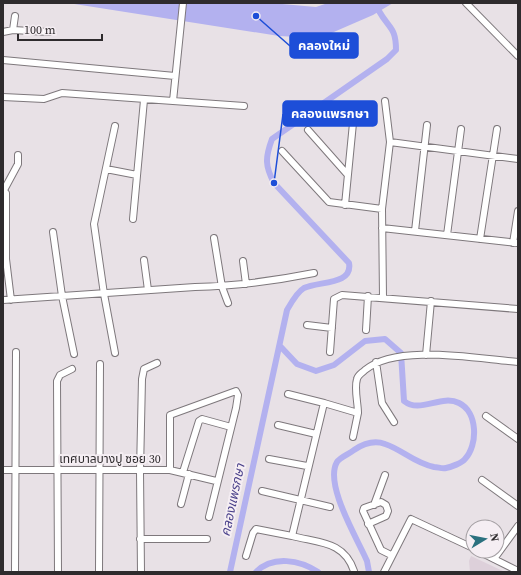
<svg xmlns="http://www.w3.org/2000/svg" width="521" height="575" viewBox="0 0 521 575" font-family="'Source Serif 4','Noto Sans Thai',serif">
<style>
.built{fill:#ddd0da}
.water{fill:#b3b1ef}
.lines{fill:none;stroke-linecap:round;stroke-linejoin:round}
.canal{stroke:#b3b1ef;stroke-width:6}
.minor-casing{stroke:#7e787c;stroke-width:8}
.minor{stroke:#fff;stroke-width:6}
.labels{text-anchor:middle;stroke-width:4;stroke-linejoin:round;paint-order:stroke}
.street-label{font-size:12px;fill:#2e2b2d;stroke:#f5eef3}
.water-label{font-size:13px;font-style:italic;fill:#4a418a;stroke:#f5eef3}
.leader{fill:none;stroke:#1d4ed8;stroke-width:1.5}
.callout-dot{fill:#1d4ed8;stroke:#f5eef3;stroke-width:1.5}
.callout{fill:#1d4ed8;stroke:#1d4ed8;stroke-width:1.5}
.callout-label{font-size:13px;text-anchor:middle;font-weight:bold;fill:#fff}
</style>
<rect width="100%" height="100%" fill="#e8e1e6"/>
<path class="built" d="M 471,556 L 505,572 L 470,572 L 469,561 Z"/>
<path class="water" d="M 68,3 L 271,3 L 316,7 L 328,3 L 393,3 L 373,15 L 320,38 L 279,36 Z"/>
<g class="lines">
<path class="canal" d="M 280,346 L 297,364 L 316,371 L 334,365 L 365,341 L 385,339 L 401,353 L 404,401 C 420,414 441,394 459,403 C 478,412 478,445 465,459 C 462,463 451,467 446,468 C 442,469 438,467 434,467 C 414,463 403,450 385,444 C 374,440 363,444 354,450 C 349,454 340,457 337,462 C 324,484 357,538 367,561 L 369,572
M 230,572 L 287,310 C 291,303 297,292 304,288 C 319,281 353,285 349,263 L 274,183 C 265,166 265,158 272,139 L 387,59 L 396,50 C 396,27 389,29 379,11
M 256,572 C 273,555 300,560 318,572"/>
<g class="minor-casing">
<path id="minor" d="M 466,3 L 518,56
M 13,30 L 15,16
M 3,32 L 13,30 L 49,32
M 3,60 L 175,76
M 3,97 L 44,99 L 62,93 L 173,101 L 183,3
M 173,101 L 244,106
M 308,130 L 347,174
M 390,142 L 518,159
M 282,151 L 329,202 L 382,209
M 106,169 L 137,175
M 3,190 L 6,193 L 6,259 L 11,300
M 4,190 L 18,164 L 18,155
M 345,205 L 354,113
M 133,219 L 144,100
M 382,228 L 518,243
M 415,231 L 427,125
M 53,232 L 62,296 L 74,354
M 447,235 L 461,129
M 214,238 L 222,287 L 228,303
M 480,239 L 497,129
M 513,243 L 518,211
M 144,260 L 148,290
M 243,261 L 246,284
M 383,297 L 382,209 L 390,142 L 385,101
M 3,300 L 195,287 C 235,286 274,281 314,273
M 307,325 L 332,328
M 366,330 L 368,296
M 330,352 L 334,299 L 342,295 L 518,309
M 115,353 L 104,294 L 94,224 L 115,126
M 426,355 L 431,301
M 376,362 L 382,403 L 394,422
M 288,394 L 324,403
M 486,416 L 518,439
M 278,425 L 316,434
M 353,437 L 358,413
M 269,459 L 307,466
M 3,470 L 170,470 L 216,481
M 170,470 L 170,415 L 236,391 L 238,395 L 236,408 L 209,517
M 183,472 L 199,421 L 202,419 L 231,427
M 482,480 L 518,506
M 262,491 L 330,507
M 181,504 L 189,474
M 374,505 L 385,475
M 368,524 L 386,516 L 388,511 L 386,505 L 381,502 L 364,508 L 363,511 L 381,550 L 391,555
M 140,539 L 207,539
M 478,551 L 518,571
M 246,556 L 253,533 L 256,529 L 292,536
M 494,559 L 518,526
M 354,571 C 344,541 319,543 292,536 L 324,403 L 358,413 C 358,403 354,389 357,379 C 358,375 362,373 365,370 C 397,343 477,359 518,362
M 15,572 L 16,352
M 58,572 L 57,381 L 60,375 L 72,369
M 99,572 L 100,364
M 141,572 L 140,471 L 142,379 L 144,369 L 157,363
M 384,572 L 411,519 L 473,548"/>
</g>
<use href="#minor" class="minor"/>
</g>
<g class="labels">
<g class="street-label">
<text x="110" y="463">เทศบาลบางปู ซอย 30</text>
</g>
<g class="water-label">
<text transform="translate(232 500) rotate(-78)" y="5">คลองแพรกษา</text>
</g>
</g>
<path class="leader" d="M256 16L290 46M274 183L283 114"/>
<g class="callout-dot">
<circle cx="256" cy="16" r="4"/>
<circle cx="274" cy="183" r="4"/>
</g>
<g class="callout">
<rect x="290" y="33" width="68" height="25" rx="4"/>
<rect x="283" y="101" width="94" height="25" rx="4"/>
</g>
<g class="callout-label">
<text x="324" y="50">คลองใหม่</text>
<text x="330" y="118">คลองแพรกษา</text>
</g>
<rect width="521" height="575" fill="none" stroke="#2e2b2d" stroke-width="8"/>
<g transform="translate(485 539) rotate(80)"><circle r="19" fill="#f5eef3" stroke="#a5a0a4"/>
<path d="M0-3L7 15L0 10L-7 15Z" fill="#2b717f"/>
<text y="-6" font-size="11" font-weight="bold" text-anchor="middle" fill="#2e2b2d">N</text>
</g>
<path d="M18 34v6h84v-6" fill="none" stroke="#2e2b2d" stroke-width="2"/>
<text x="24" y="34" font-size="12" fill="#2e2b2d" stroke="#f5eef3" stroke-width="3" paint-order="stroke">100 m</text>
</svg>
